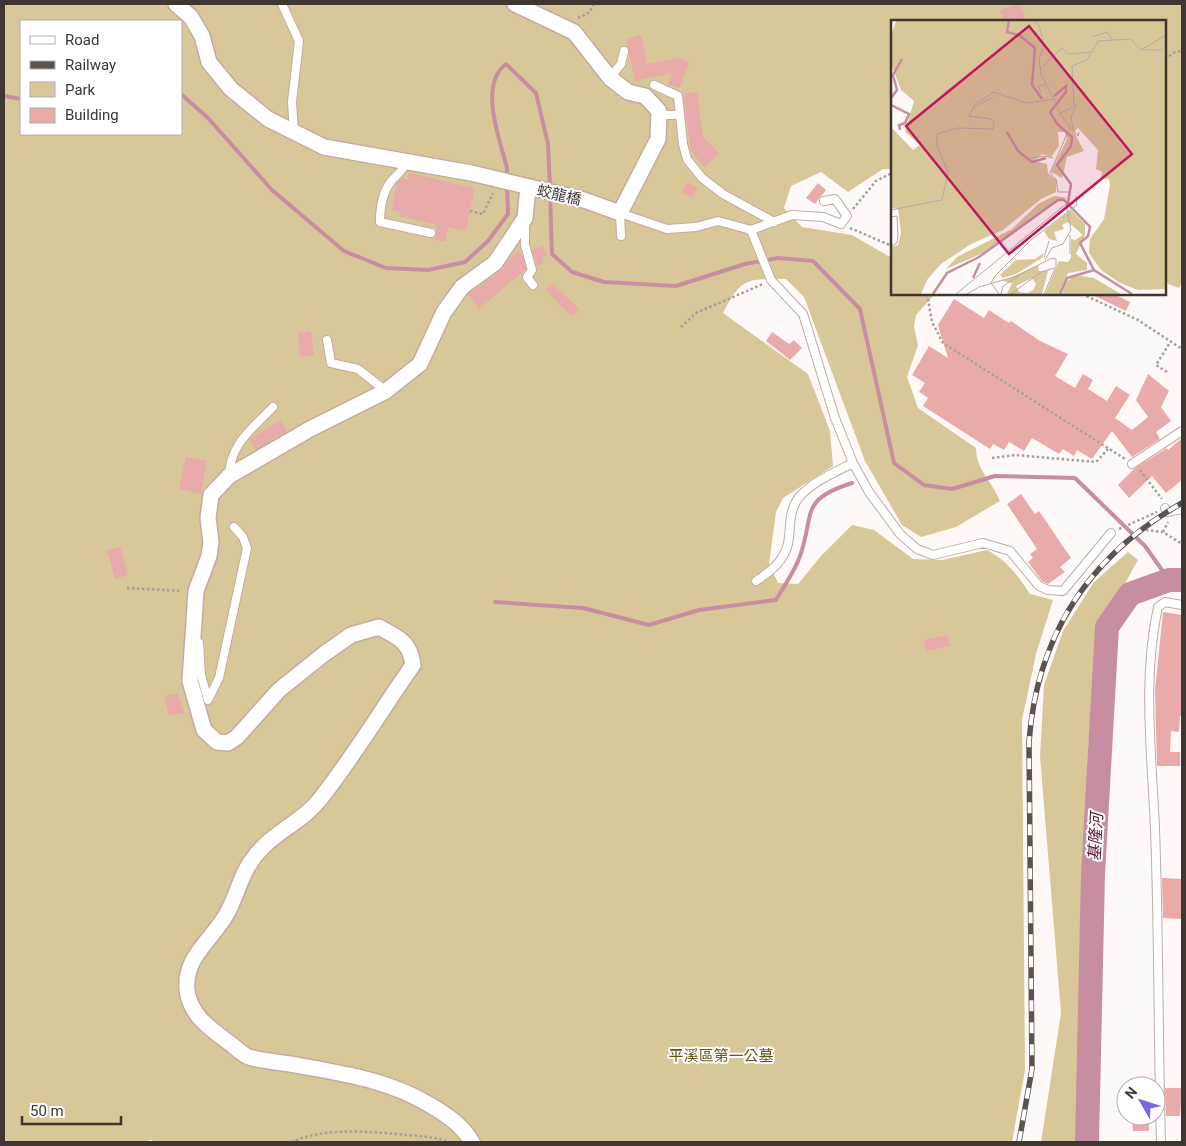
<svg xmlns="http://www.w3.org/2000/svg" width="1186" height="1146" viewBox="0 0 1186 1146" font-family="Roboto,'Noto Sans TC',sans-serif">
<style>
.green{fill:#d8c798;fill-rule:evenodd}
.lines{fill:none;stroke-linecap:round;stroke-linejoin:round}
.stream{stroke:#c78ea1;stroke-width:4}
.river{stroke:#c78ea1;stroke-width:24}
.building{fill:#e9aba9}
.service-casing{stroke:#c3aba2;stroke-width:10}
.minor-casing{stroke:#c3aba2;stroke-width:18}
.path{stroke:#a69e9c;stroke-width:2.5;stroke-dasharray:2.5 2.5;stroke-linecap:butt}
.service{stroke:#fff;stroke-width:8}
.minor{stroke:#fff;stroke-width:15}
.rail-casing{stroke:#5c524f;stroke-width:5.5}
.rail{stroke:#fff;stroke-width:4;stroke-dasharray:11;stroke-linecap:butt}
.labels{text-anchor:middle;stroke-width:4;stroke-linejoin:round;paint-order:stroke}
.street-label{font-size:15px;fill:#3f3531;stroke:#fff}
.park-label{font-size:15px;fill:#675415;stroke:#fff}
.water-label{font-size:16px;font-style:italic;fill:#591534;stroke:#fff}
.inset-river{fill:none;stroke:#c78ea1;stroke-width:2.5}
.inset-road{fill:none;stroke:#b2aba8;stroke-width:1}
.view{fill:#c2185b;fill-opacity:0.15;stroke:#c2185b;stroke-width:2.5}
.inset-edge{fill:none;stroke:#3f3531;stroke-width:2.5}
</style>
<rect width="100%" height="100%" fill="#fef9f7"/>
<path class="green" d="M 4,4 L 1182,4 L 1182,282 L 1179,288 L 1168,284 L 1165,275 L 1165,21 L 892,21 L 892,169 L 883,169 L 848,192 L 821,172 L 791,186 L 784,208 L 802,227 L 852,235 L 892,258 L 892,294 L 935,294 L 916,315 L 914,327 L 918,345 L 907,377 L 918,408 L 976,448 C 976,470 992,481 1000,501 L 956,527 L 921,537 L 902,525 L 865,461 L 804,297 L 786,279 C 747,279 741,277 723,313 L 808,374 L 830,431 L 833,466 L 783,498 L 776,512 L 769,564 L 778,583 L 798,584 L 821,556 L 852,525 L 874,530 L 913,559 L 942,560 L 987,550 C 1007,561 1018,575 1030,594 L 1053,600 L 1036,654 L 1022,720 L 1025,1070 L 1012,1142 L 156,1142 L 151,1140 L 144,1142 L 4,1142 ZM 21,21 L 181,21 L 181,134 L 21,134 Z
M 1128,552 L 1138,560 L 1099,630 L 1088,748 L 1080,1142 L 1041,1142 L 1061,1013 L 1040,756 L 1044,685 L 1063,631 L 1094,582 Z"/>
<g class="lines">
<path class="stream" d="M 181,94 L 208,118 L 272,190 L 344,251 L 386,268 L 428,270 L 465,262 L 488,241 L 508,214 L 507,185
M 4,96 L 21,99
M 507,178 L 507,168 C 500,140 478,85 506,64 L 536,93 L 548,144 L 550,188
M 550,195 L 552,254 L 572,272 L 604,282 L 676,286 L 745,264 L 778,258 L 813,261 L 860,309 L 894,463 L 924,485 L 952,489 L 995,476 L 1075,478 L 1145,546 L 1169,580
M 495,602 L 583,608 L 649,625 L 699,610 L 776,600 C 784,586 795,571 800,556 C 815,513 799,500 852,483"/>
<path class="river" d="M 1087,1142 L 1093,874 L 1107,627 L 1130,594 L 1169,580 L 1182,580"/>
</g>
<path class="building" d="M 1017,4 L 1020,4 L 1026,21 L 1004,21 L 1000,10 Z
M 641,35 L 647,64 L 678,58 L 689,62 L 680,88 L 668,84 L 672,73 L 635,81 L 626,39 Z
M 697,92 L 703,136 L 719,154 L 704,167 L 691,151 L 683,94 Z
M 409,173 L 475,188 L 466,231 L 448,227 L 445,242 L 435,240 L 437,225 L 399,216 L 400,212 L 391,210 L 397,183 L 402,178 L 408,180 Z
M 686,183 L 697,187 L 693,197 L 682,193 Z
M 818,183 L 826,190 L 815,204 L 806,198 Z
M 543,246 L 547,256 L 542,257 L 545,263 L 537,266 L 532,250 Z
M 517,251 L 522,254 L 526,269 L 479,309 L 468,294 L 501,271 Z
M 552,283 L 579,309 L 572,317 L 545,290 Z
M 1091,294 L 1114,294 L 1130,302 L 1126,311 Z
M 954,299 L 984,318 L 989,310 L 1009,323 L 1011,321 L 1040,341 L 1068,354 L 1055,376 L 1075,388 L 1083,374 L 1093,380 L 1088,389 L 1107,401 L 1116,386 L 1130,395 L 1115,418 L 1132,430 L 1148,417 L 1136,400 L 1148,374 L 1169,391 L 1161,407 L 1171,421 L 1156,432 L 1160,439 L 1132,457 L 1112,431 L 1092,459 L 1077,450 L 1074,456 L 1063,449 L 1059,454 L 1032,438 L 1024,451 L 1009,442 L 1004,450 L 993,444 L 990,449 L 923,406 L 928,398 L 919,392 L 925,383 L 912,375 L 929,346 L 948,358 L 938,325 Z
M 311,331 L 314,356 L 300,357 L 298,333 Z
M 772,332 L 789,344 L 794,340 L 802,348 L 790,360 L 766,341 Z
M 280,420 L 287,431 L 256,450 L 249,440 Z
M 1182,438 L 1182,480 L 1166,493 L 1152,476 L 1129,498 L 1118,485 L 1135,468 L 1167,448 L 1168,450 Z
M 186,457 L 207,461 L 201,494 L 179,489 Z
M 1021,494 L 1035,514 L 1039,511 L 1071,558 L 1060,567 L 1065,572 L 1048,584 L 1042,581 L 1028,562 L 1033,558 L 1030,554 L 1037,549 L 1007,504 Z
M 120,547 L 128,575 L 115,579 L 107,550 Z
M 1163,612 L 1182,615 L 1182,716 L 1180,716 L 1179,732 L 1171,731 L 1170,752 L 1180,752 L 1180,766 L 1157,766 L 1155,690 Z
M 948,635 L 950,646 L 926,651 L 924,640 Z
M 178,693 L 184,713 L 169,716 L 164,696 Z
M 1162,878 L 1182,879 L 1182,919 L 1163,918 Z
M 1165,1088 L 1182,1088 L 1180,1116 L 1166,1116 Z
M 1132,1116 L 1149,1116 L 1149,1131 L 1133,1131 Z"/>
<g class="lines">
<g class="service-casing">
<path id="service" d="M 282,4 L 299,41 L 292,102 L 294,133
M 610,78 L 621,64 L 624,51
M 654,85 L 678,96 L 683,144 L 687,159 L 702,178 L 723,194 L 774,222
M 658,115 L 680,115
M 408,160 C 404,169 400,172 393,179 C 383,190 380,208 380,222 L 431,233
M 525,223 L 525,245 L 532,270 L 527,277 L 533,285
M 751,230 L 771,280 L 803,314 L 835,418 L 853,463 L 869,492 L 900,534 L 917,549 L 933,555 L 983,543 L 1010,551 L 1039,586 L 1048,590 L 1063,591 L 1111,533
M 621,236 L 620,213 L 667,229 L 696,227 L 718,221 L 751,230 L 792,215 L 823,217 L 841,224 L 847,216 L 835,199 L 824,201
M 327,340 L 331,363 L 358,369 L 386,391
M 1132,464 L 1182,431
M 229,476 C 230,444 252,429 273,407
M 1165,508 L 1167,512 L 1182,509
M 756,581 C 770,572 784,561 788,544 C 791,527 788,510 800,496 C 814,481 835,472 853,463
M 199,643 L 201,675 L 208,700 L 219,678 L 247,548 L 243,537 L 234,527
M 1161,1142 C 1158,1038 1159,933 1155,829 C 1152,755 1142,680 1158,607 L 1165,602 L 1182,605"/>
</g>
<g class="minor-casing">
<path id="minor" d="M 176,4 L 191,17 L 202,36 L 209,62 L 231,89 L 268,119 L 324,147 L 471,173 L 584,200 L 620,213 L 658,139 L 659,111 L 645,96 L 628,92 L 610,78 L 574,32 L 515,4
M 472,1142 C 462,1125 447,1115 430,1105 C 387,1079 339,1073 290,1064 C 277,1062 262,1061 249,1057 C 243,1055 236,1048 231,1044 C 212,1030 190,1016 187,990 C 184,957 211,941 226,915 C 241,889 239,871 263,847 C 281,829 305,819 321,798 C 354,756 382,709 413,665 C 410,641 398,638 379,627 L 351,635 L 324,654 L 279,690 L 237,737 L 228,743 L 217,742 L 204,730 L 190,681 L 196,591 L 209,556 L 211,542 L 208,518 L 211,495 L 229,476 L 310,429 L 386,391 L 420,364 L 444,312 L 462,287 L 495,263 L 525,218 L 528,187"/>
</g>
<path class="path" d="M 578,18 L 590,12 L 593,4
M 975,21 L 987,20
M 1165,59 L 1175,52 L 1182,51
M 853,209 L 876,181 L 892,173
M 470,211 L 483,214 L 493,193
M 850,228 L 892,246
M 927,294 L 932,322 L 943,343 L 1125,459
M 1082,294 L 1138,320 L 1182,349
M 681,327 L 696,313 L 763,284
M 1167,372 L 1156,365 L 1171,341
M 992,458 L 1015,455 L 1096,462 L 1108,449
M 1140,470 L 1162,499
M 1119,529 L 1157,512
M 1146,530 L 1163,532 L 1182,544
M 1163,532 L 1168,522
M 127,588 L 182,591
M 291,1142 C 325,1128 360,1131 397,1134 C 414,1136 433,1136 450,1142"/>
<use href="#service" class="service"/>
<use href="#minor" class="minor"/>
<g class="rail-casing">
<path id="rail" d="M 1019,1142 L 1032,1069 L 1029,742 C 1037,634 1089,556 1182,503"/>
</g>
<use href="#rail" class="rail"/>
</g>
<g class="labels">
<g class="street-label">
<text transform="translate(559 195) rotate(13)" y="5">蛟龍橋</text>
</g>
<g class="park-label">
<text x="721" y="1061">平溪區第一公墓</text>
</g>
<g class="water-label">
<text transform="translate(1095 837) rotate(-87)" y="6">基隆河</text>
</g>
</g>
<g transform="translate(891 20)">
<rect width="275" height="275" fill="#fef9f7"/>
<path d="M 5,1 L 275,1 L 275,269 L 247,270 L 229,263 L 210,250 L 198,233 L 199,219 L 213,199 L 219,165 L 218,159 L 210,158 L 211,152 L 205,149 L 207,130 L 187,108 L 183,112 L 193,131 L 176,137 L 171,158 L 160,152 L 176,119 L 174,112 L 167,112 L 168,126 L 160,137 L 151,134 L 143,141 L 156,144 L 157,153 L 165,160 L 165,172 L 150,179 L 112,210 L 80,224 L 50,244 L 36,260 L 30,274 L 0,274 L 0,227 L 7,225 L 10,213 L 7,189 L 0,188 L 0,107 L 22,130 L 29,125 L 14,112 L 23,81 L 10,70 L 0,44 L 0,16 ZM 163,176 L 177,178 L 166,180 L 92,233 L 55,249 L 66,237 L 121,209 L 147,184 ZM 180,190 L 194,204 L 194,215 L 185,234 L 196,243 L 196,250 L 177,253 L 168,274 L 154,274 L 168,241 L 177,242 L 180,238 L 180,219 L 184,220 L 192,215 L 177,202 L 171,205 L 173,209 L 163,212 L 166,221 L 158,219 L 153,211 ZM 153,233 L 151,238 L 125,254 L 112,258 L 109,255 L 125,240 L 144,239 ZM 147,245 L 148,251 L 157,251 L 151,274 L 116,274 L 121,263 L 112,261 ZM 141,258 L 145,264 L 142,270 L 136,273 L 128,272 L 125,266 ZM 185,255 L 203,258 L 230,274 L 171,274 L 175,262 Z" fill="#d8c798" fill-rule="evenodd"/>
<path class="inset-river" d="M 118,1 L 116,12 L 128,15 L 144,28 L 141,65 L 151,79M 163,76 L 175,66 L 175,72 L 159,92 L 166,104 L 181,117 L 180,126 L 166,145 L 180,164 L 177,183M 0,78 L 6,70 L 2,55 L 11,39M 0,85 L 18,94 L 14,103 L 8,105 L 9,110M 116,112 L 127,131 L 141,142 L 155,138M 82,258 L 89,243M 42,274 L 56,253 L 88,237 L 167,180 L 173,180 L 199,207 L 197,216 L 189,223 L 203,250 L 241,274M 169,274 L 176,258 L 203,250"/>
<path class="inset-road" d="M 144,1 L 148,5 L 153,25 L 148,39 L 150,54 L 172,98 L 187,116 L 188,112M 201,17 L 216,12 L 221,19M 252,30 L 271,30M 149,49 L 171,28 L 178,34 L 200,32M 150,73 L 147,66 L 156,64M 82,88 L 102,77M 167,94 L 183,87 L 181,46 L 196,40 L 207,21 L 240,19 L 250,30 L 275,15M 182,109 L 180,97 L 186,84M 141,138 L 154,136 L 162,138M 177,172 L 167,172 L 165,159 L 159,153 L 179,107M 0,190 L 51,180 L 57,152 L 46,125 L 46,114 L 66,108 L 102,109 L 103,102 L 100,99 L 78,96 L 84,84 L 103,72 L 135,83 L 164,79M 0,197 L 6,196 L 7,215 L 6,223 L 0,226M 179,215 L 179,234M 153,238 L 158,221M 65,274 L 175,184 L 180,210 L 172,224 L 161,228 L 154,240M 76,274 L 88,267 L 126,256 L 161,238 L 165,239 L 165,246 L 153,274M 108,274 L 100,263 L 104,256 L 140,220 L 186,185 L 185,176M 110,274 L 112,266 L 128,256M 120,274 L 150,252 L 163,248"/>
<path class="view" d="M 138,6 L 241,134 L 118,234 L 15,106 Z"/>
<rect width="275" height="275" class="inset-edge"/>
</g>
<rect width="1186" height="1146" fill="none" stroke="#3f3531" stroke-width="10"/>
<rect x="20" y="20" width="162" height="115" fill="#ffffff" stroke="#b2aead"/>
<rect x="30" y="36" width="25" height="8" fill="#ffffff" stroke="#b2aead"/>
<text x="65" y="45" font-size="15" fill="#3f3531">Road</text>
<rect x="30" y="61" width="25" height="8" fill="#5c524f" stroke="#b2aead"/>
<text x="65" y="70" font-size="15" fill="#3f3531">Railway</text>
<rect x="30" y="82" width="25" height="15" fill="#d8c798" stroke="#b2aead"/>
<text x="65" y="95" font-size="15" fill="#3f3531">Park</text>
<rect x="30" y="108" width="25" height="15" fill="#e9aba9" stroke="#b2aead"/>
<text x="65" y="120" font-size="15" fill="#3f3531">Building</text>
<g transform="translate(1141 1101) rotate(309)"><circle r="24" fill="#ffffff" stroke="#b2aead"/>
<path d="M0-4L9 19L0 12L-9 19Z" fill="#7967e3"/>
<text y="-8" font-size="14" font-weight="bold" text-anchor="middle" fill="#3f3531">N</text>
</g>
<path d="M22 1116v8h99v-8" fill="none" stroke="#3f3531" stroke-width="2.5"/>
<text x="30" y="1116" font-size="15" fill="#3f3531" stroke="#ffffff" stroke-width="4" paint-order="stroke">50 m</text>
</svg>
